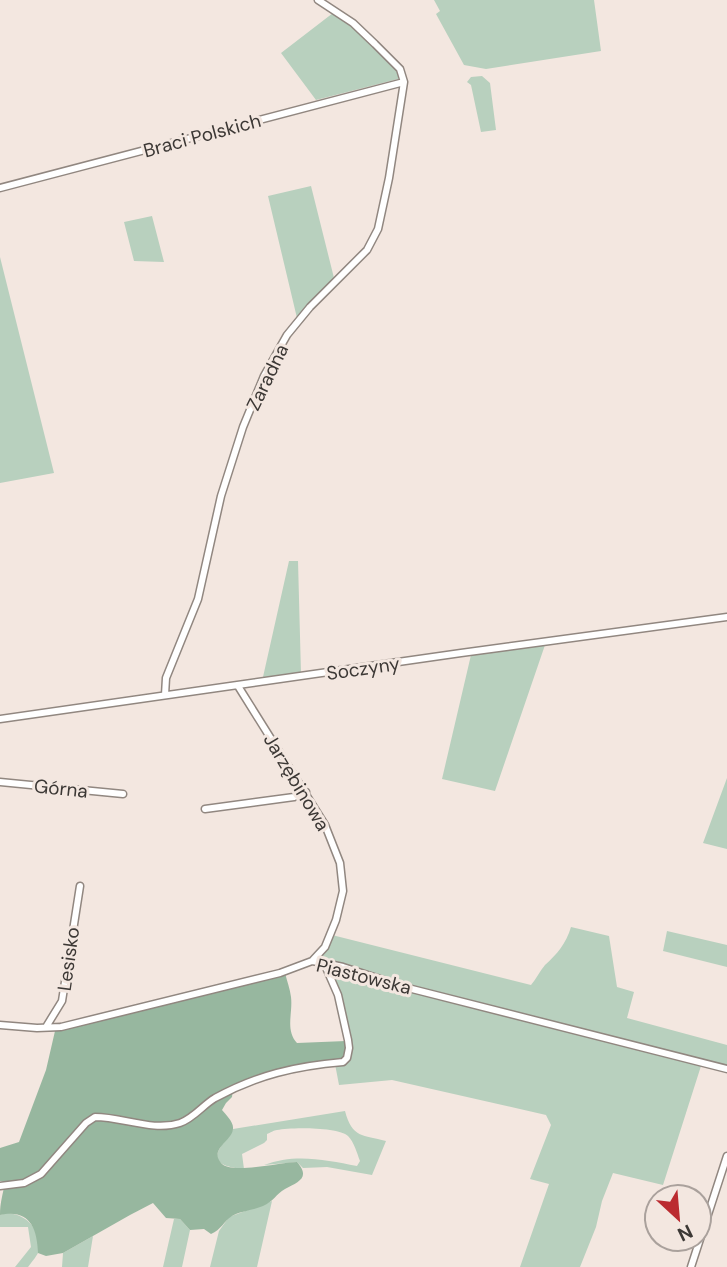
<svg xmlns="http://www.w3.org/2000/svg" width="727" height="1267" viewBox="0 0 727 1267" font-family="'DM Sans',sans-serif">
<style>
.green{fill:#b8d0be}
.forest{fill:#97b79f}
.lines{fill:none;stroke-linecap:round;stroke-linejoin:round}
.street-casing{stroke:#918780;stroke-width:9}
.street{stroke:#fff;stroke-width:6}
.labels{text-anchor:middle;stroke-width:6;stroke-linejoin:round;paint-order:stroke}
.street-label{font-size:19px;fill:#3c3835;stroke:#f3e7e0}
</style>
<rect width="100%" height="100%" fill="#f3e7e0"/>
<path class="green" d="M 434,0 L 594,0 L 601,51 L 486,69 L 464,65 L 436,14 L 440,11 Z
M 333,13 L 367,38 L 398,70 L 400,75 L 398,79 L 316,100 L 281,53 Z
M 482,76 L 490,83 L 496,130 L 481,132 L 471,85 L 467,82 L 471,77 Z
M 311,186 L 334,278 L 297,318 L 268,196 Z
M 152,216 L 164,262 L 134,261 L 124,222 Z
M 0,257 L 54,473 L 0,483 Z
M 289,561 L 298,561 L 301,674 L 263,677 Z
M 545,645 L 495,791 L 442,779 L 471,655 Z
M 727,778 L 727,849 L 703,843 Z
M 571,927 L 609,936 L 617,987 L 634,992 L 627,1018 L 727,1045 L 727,1067 L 410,986 L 315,959 L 332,935 L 531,985 C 536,979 540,971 545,965 C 557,954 566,944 571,927 Z
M 667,931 L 727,945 L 727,967 L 663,951 Z
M 327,965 L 406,989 L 701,1066 L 663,1185 L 613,1173 L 602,1201 L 596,1227 L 580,1267 L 520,1267 L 549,1184 L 530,1179 L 551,1125 L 546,1115 L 392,1080 L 339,1085 L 335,1064 L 351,1049 Z
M 345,1111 C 352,1138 363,1135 386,1141 L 372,1175 L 327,1167 L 303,1168 L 297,1162 L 264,1165 C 295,1153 326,1160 357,1166 L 360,1161 C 357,1153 354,1142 348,1136 C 339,1127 291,1127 277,1130 C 274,1130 270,1133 267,1134 L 267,1140 L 264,1143 L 242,1154 L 244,1169 C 232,1168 209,1165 220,1148 C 224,1141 230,1137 233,1129 Z
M 272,1201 L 257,1267 L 210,1267 L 219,1231 L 229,1217 Z
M 7,1213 C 27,1214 44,1232 38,1253 C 36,1257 31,1263 28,1267 L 15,1267 L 31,1247 L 28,1227 L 0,1227 L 0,1215 Z
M 174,1219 L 180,1219 L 190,1230 L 182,1267 L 163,1267 Z
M 93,1236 L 88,1267 L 62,1267 L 63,1253 Z"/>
<path class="forest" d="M 285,973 C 287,981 290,989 291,997 C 293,1013 285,1030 297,1043 L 346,1041 L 345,1056 L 341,1060 L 321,1062 L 264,1073 L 233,1088 L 232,1097 L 226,1103 L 222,1110 C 226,1115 234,1122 233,1129 C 232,1141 209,1149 221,1163 C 231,1175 281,1162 297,1162 C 311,1178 298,1182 285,1189 C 276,1194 273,1202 263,1206 C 254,1210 240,1211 232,1216 C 224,1221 221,1230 211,1234 L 204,1229 L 190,1230 L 180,1219 L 166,1218 L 153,1203 L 130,1215 L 63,1253 L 46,1256 L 38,1253 C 37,1227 29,1209 0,1215 C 0,1202 3,1194 5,1182 L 0,1181 L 0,1148 L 19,1142 L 46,1070 L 55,1031 Z"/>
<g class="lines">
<g class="street-casing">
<path id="street" d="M 0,188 L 404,82
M 238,686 L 325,825 L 340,863 L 343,891 L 336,920 L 325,947 L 312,961
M 165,695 L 166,678 L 198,599 L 221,496 L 243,427 L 264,376 L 287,335 L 310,307 L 367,250 L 378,229 L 389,178 L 404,82 L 400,69 L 375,44 L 353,23 L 318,0
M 0,719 L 461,653 L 727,617
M 0,782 L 123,794
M 205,809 L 294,797 L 306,792
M 0,1025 L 37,1028 L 61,1027 L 280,973 L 312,961 L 324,963 L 343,967 L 408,988 L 727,1069
M 46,1027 L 62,1001 L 80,886
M 0,1186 L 24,1183 L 41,1174 L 86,1123 L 95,1117 C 123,1117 153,1132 180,1123 C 194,1118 203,1105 215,1098 C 257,1075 296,1066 343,1062 L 347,1058 L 349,1048 L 348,1040 L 338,995 L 324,963
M 691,1267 L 727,1156"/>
</g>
<use href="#street" class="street"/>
</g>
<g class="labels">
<g class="street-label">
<text transform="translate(202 135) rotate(-15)" y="7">Braci Polskich</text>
<text transform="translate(267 377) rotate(-64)" y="7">Zaradna</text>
<text transform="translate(363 668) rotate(-8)" y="7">Soczyny</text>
<text transform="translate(297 782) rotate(59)" y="7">Jarzębinowa</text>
<text transform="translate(61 788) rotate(6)" y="7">Górna</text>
<text transform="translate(68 959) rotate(-82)" y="7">Lesisko</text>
<text transform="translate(364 976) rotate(14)" y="7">Piastowska</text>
</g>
</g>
<g transform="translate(678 1218) rotate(154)"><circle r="33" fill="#f3e7e0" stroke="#aaa19c" stroke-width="2"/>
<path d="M0-5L12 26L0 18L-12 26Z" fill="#bb2b30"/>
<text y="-10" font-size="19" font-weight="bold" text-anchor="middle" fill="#3c3835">N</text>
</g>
</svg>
